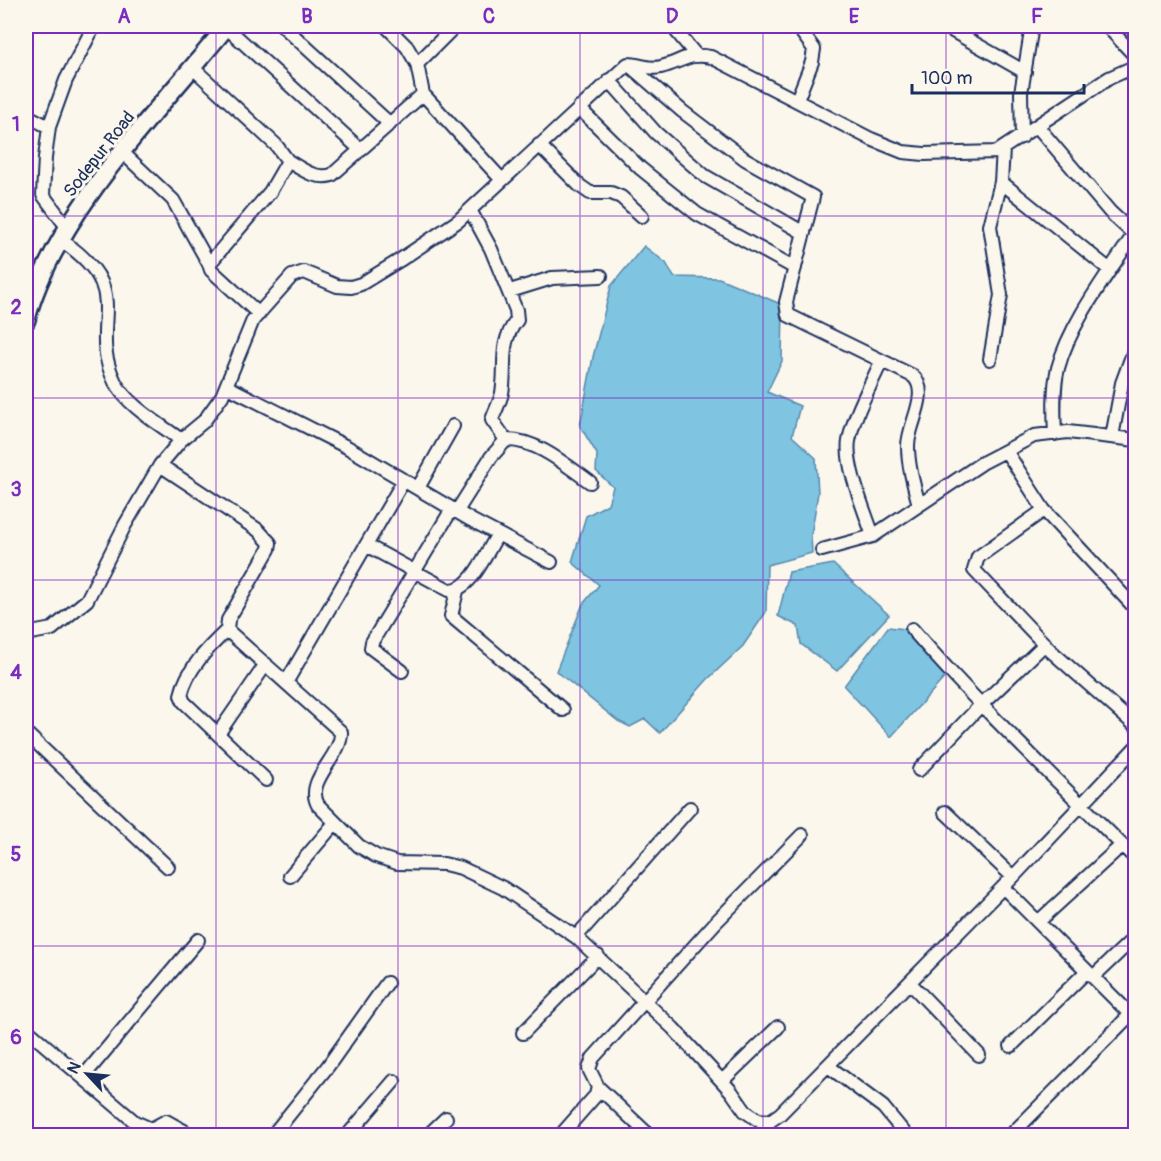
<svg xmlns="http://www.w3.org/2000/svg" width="1161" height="1161" viewBox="0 0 1161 1161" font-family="Pangolin,sans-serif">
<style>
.green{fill:#b5da95;stroke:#68847a;stroke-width:1.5}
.water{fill:#7fc4e0;stroke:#5788ac;stroke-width:1.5}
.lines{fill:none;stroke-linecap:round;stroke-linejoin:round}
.minor-casing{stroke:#1b2f5e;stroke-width:16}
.major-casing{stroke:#1b2f5e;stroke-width:21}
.minor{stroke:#fbf7ec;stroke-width:12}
.major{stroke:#fbf7ec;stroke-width:16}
.grid{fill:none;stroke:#7b2cbf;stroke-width:1.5;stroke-opacity:0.55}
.labels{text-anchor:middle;stroke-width:6;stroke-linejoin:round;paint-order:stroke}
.street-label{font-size:18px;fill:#1b2f5e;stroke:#fbf7ec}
.neatline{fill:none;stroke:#7b2cbf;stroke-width:2}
.grid-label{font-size:20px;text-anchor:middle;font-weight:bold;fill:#7b2cbf}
</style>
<rect width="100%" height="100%" fill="#fbf7ec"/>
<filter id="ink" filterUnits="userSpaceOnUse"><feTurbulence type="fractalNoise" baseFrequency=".0167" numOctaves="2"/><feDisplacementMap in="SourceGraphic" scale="12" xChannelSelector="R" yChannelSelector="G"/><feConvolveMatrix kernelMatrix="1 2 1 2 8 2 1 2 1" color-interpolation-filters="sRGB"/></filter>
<g filter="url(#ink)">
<path class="green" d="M 1107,26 L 1135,26 L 1135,54 Z"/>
<path class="water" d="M 644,246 L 666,263 L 674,277 L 719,278 L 783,305 L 782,361 L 767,392 L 800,406 L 792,436 L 816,458 L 818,493 L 811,536 L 812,553 L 767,565 L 766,612 L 743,646 L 707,680 L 660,733 L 645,719 L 630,727 L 618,721 L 556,671 L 583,604 L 599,585 L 572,562 L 586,516 L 608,504 L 613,487 L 596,471 L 597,454 L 580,426 L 593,357 L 611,286 Z
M 833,564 L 889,615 L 837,671 L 801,644 L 798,626 L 778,616 L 789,572 Z
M 888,627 L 905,629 L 947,675 L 891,737 L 844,686 Z"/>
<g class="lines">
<g class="minor-casing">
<path id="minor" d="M 283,26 L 390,124
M 386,26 L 407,47 L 417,64 L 423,94 L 502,180
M 672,26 L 695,54
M 797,26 L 814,49 L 812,62 L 797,100
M 944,26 L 1025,72
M 1107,26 L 1136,57
M 226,27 L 361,150
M 417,64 L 455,26
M 629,65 L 682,111 L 745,159 L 813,197 L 786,302 L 788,315 L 913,376 C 931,393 908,424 908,446 C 908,466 914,486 919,505
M 193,68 L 276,145 L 288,161 L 270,192 L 209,264 L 211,270 L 259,314
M 609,80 L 656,133 L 705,176 L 804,233
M 579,108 L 640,168 L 697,214 L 795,268
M 26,115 L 49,127
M 1037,126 L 1110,212 L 1136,236
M 1022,137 L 1021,93 L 1032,26
M 539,145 L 580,186 L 590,193 L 611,193 L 621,197 L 642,216
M 123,153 L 173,200 L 209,264
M 288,161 C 302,169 315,180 332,175 L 423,94
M 1001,182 L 1110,270
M 470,210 L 491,249 L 516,310 L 517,320 C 498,344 507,365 502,393 C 500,402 495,411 492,420 L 506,440
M 67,227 L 43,195 L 45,158 L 49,127 L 66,80 L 94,26
M 61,240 C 139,293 85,321 115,382 C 127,406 160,424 181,440
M 510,291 L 552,278 L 601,276
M 990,359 L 1001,295 L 990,226 L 1001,182 L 1003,149
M 226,386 L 347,447 L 471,520 L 551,562
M 1055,434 C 1054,413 1053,388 1058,368 C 1070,323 1108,274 1134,234
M 1112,437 L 1122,383 L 1136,345
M 1006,451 L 1044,510 L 1136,609
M 160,465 L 258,530 L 270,543 L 269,549 L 228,620 L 227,630 L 341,732 C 342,757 304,780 318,805 L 359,846 L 376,856 L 397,863 L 444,864 L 461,868 L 503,888 L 576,937 L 673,1028 L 731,1091 L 745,1111 L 758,1120 L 770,1121 L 780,1114 L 1013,877 L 1136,747
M 418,488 L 453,426
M 1044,510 L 978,557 L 974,570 L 1051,651 L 1136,726
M 457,511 L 491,457 L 506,440 C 536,439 566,465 590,482
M 873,536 C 865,511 845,466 849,441 C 854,414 870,387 881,362
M 366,545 L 449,590 C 471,592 487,551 498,534
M 822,550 L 873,536 L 982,463 L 1034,436 L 1068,432 L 1136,440
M 457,591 L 451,616 L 563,710
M 912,629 C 982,710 1060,783 1136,859
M 227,630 C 208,648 187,669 181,695 L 184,702 L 266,780
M 26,634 L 52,629 L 87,600 L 125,525 L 160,465 L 181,440 L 204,421 L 222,396 L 253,320 L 292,276 L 304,272 L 337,286 L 351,287 L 361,284 L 400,260 L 458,221 L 628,64 C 640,64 649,70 661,67 C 682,62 688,52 711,57 L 871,139 L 903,152 L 924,154 L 997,152 L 1109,78 L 1136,66
M 402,671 L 371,648 L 372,642 L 452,509
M 287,681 L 404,480
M 26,733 L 168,867
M 218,734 L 266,664
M 919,770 L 980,706 L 1045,644
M 945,812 L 1013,877
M 290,876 L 335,823
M 1003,887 L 1131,1015
M 1038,922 L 1122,845
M 576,937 L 690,808
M 1093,977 L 1136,936
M 910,983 L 979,1055
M 26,1029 L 135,1122 L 151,1129 L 166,1121 L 193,1136
M 523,1033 L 598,956
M 1011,1046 L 1087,971
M 828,1066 L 883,1107 L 907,1136
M 83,1077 L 198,940
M 722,1081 L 778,1027
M 598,1087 L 650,1136
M 272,1136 L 328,1066 L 387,983
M 347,1136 L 394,1081
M 427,1136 L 446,1118
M 560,1136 L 596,1095 L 598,1087 L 589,1069 L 593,1058 L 716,922 L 802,835
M 757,1136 L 770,1121
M 1010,1136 L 1135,1010
M 1131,1136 L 1136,1130"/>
</g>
<g class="major-casing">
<path id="major" d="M 26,321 C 53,215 159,110 227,26"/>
</g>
<use href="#minor" class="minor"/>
<use href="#major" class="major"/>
</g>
</g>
<path class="grid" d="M 216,26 L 216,1136M 398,26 L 398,1136M 580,26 L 580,1136M 763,26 L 763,1136M 946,26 L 946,1136M 26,216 L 1136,216M 26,398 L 1136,398M 26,580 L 1136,580M 26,763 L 1136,763M 26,946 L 1136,946"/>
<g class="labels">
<g class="street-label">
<text transform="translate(99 154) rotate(-52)" y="6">Sodepur Road</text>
</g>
</g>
<rect width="1161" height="1161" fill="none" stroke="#fbf7ec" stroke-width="66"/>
<g transform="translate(87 1074) rotate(296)" stroke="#fbf7ec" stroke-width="4.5" paint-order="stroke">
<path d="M0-4.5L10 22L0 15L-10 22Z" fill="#1b2f5e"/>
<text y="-9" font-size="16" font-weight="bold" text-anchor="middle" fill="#1b2f5e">N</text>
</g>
<path d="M912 84v9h172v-9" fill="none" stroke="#1b2f5e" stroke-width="3"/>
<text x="921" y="84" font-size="18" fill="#1b2f5e" stroke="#fbf7ec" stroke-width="4.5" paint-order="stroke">100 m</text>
<rect x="33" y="33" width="1095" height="1095" class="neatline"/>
<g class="grid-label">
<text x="124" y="23">A</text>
<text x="307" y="23">B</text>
<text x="489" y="23">C</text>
<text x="672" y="23">D</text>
<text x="854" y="23">E</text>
<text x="1037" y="23">F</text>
<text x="16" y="131">1</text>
<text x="16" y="314">2</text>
<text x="16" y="496">3</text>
<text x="16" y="679">4</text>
<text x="16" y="861">5</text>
<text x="16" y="1044">6</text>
</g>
</svg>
